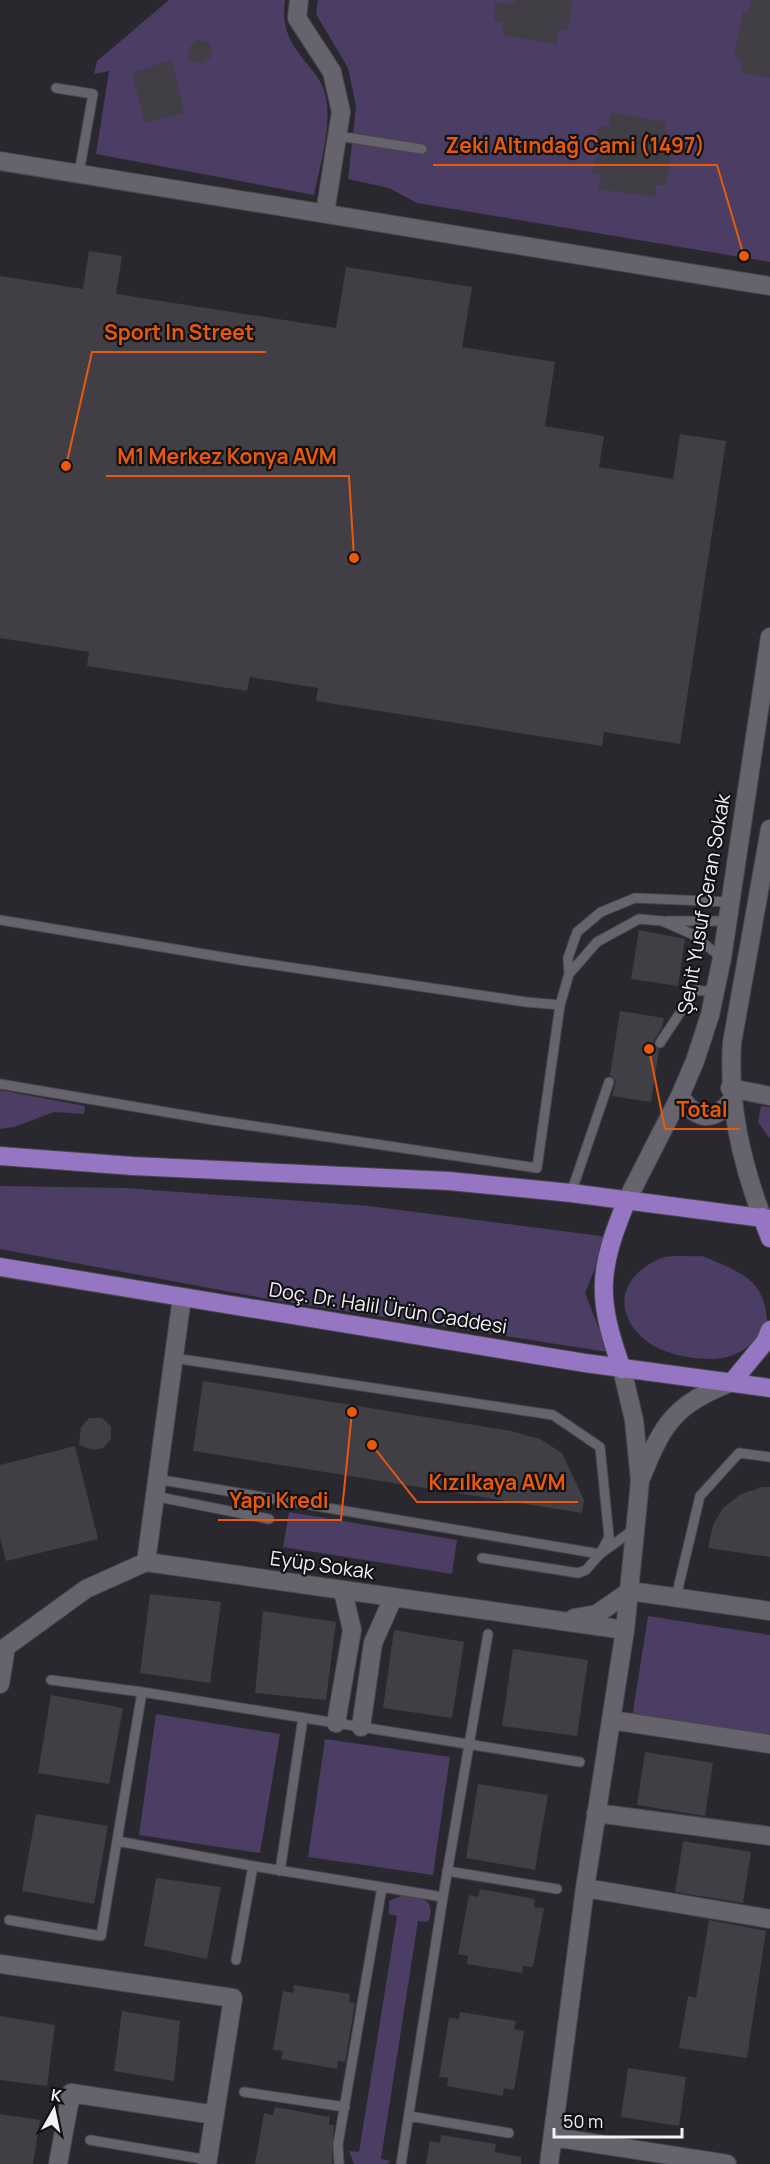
<svg xmlns="http://www.w3.org/2000/svg" width="770" height="2164" viewBox="0 0 770 2164" font-family="Manrope,sans-serif">
<style>
.green{fill:#4b3d63}
.building{fill:#413e46}
.lines{fill:none;stroke-linecap:round;stroke-linejoin:round}
.service-casing{stroke:#49464d;stroke-width:11}
.minor-casing{stroke:#49464d;stroke-width:20}
.tertiary-casing{stroke:#49464d;stroke-width:20}
.primary-casing{stroke:#49464d;stroke-width:20}
.service{stroke:#66636c;stroke-width:9}
.minor{stroke:#66636c;stroke-width:18}
.tertiary{stroke:#66636c;stroke-width:18}
.primary{stroke:#9476c2;stroke-width:18}
.labels{text-anchor:middle;stroke-width:4.5;stroke-linejoin:round;paint-order:stroke}
.street-label{font-size:20px;fill:#f2f1f6;stroke:#121114}
.leader{fill:none;stroke:#e8590c;stroke-width:2}
.callout-dot{fill:#e8590c;stroke:#121114;stroke-width:2}
.callout-label{font-size:21px;text-anchor:middle;font-weight:bold;fill:#e8590c;stroke:#121114;stroke-width:4.5;stroke-linejoin:round;paint-order:stroke}
</style>
<rect width="100%" height="100%" fill="#2a282f"/>
<path class="green" d="M 169,0 L 285,0 C 277,55 324,63 327,104 C 330,133 320,166 314,195 L 96,154 L 109,71 L 94,74 L 97,61 Z
M 318,0 L 770,0 L 770,262 L 417,203 L 389,188 L 348,179 L 356,106 L 348,68 L 316,14 Z
M 0,1090 L 85,1106 L 84,1114 L 54,1112 L 14,1127 L 0,1129 Z
M 761,1106 L 770,1107 L 770,1139 L 758,1122 Z
M 0,1186 L 125,1188 L 369,1206 L 608,1237 L 585,1293 L 608,1352 L 274,1300 L 0,1249 Z
M 702,1256 C 741,1272 768,1280 767,1328 C 756,1340 744,1353 727,1357 C 708,1362 678,1357 660,1349 C 631,1336 611,1302 635,1276 C 642,1268 654,1260 665,1257 C 676,1255 690,1257 702,1256 Z
M 289,1512 L 457,1540 L 452,1574 L 283,1547 Z
M 648,1616 L 770,1635 L 770,1740 L 632,1718 Z
M 156,1714 L 280,1734 L 260,1853 L 139,1835 Z
M 325,1739 L 450,1757 L 433,1875 L 308,1857 Z
M 404,1895 C 423,1898 437,1900 428,1922 L 418,1921 L 381,2159 L 391,2161 L 387,2164 L 354,2164 L 349,2151 L 359,2152 L 397,1916 L 389,1914 L 389,1901 Z"/>
<path class="building" d="M 515,0 L 572,0 L 568,30 L 558,29 L 557,44 L 503,35 L 503,23 L 494,20 L 495,3 L 514,4 Z
M 751,0 L 770,0 L 770,78 L 740,72 L 743,60 L 734,58 L 743,11 L 749,11 Z
M 197,40 L 208,42 L 212,49 L 212,56 L 203,63 L 196,63 L 187,56 L 191,45 Z
M 172,60 L 184,113 L 145,123 L 132,73 Z
M 611,113 L 665,122 L 665,135 L 673,138 L 666,185 L 656,185 L 656,197 L 598,189 L 601,172 L 592,174 L 601,144 L 598,143 L 598,127 L 609,125 Z
M 89,251 L 122,256 L 116,294 L 336,328 L 346,267 L 472,287 L 462,347 L 555,362 L 545,426 L 604,436 L 599,467 L 673,479 L 680,434 L 726,441 L 680,744 L 604,732 L 602,746 L 316,701 L 318,688 L 250,677 L 247,691 L 87,666 L 89,652 L 0,638 L 0,276 L 83,289 Z
M 639,930 L 685,939 L 678,986 L 631,979 Z
M 620,1011 L 664,1018 L 662,1027 L 653,1042 L 659,1050 L 651,1102 L 612,1096 L 616,1081 L 610,1075 Z
M 203,1381 L 511,1431 L 540,1439 L 562,1453 L 584,1500 L 582,1513 L 193,1451 Z
M 89,1418 L 102,1418 L 111,1426 L 111,1439 L 103,1448 L 94,1450 L 79,1445 L 81,1427 Z
M 75,1446 L 98,1539 L 6,1561 L 0,1537 L 0,1465 Z
M 762,1487 L 770,1487 L 770,1557 L 708,1548 L 713,1525 L 723,1508 L 741,1494 Z
M 150,1594 L 221,1602 L 210,1683 L 140,1673 Z
M 263,1611 L 336,1622 L 326,1700 L 255,1693 Z
M 394,1630 L 464,1642 L 452,1718 L 383,1708 Z
M 513,1649 L 588,1660 L 577,1736 L 502,1726 Z
M 51,1695 L 123,1708 L 109,1784 L 38,1773 Z
M 645,1752 L 713,1763 L 705,1816 L 637,1805 Z
M 478,1784 L 548,1795 L 535,1870 L 466,1858 Z
M 36,1814 L 108,1826 L 94,1904 L 22,1891 Z
M 683,1841 L 751,1852 L 743,1903 L 675,1892 Z
M 156,1878 L 221,1887 L 207,1959 L 144,1946 Z
M 480,1889 L 535,1899 L 534,1907 L 544,1908 L 533,1967 L 523,1966 L 522,1973 L 467,1964 L 468,1956 L 458,1954 L 469,1895 L 478,1897 Z
M 709,1920 L 766,1931 L 747,2058 L 679,2048 L 688,1996 L 696,1998 Z
M 294,1985 L 350,1994 L 349,2002 L 355,2003 L 345,2062 L 338,2061 L 337,2069 L 281,2059 L 283,2051 L 273,2050 L 283,1991 L 293,1993 Z
M 122,2011 L 180,2021 L 174,2081 L 114,2071 Z
M 460,2012 L 516,2021 L 514,2029 L 524,2031 L 514,2090 L 504,2088 L 503,2096 L 447,2086 L 448,2078 L 439,2077 L 449,2018 L 459,2019 Z
M 0,2016 L 55,2025 L 47,2086 L 0,2080 Z
M 628,2068 L 686,2077 L 679,2126 L 621,2117 Z
M 275,2107 L 330,2117 L 329,2125 L 334,2125 L 332,2164 L 255,2164 L 264,2113 L 273,2115 Z
M 0,2114 L 40,2120 L 33,2164 L 0,2164 Z
M 441,2135 L 496,2144 L 495,2152 L 521,2157 L 521,2164 L 426,2164 L 430,2141 L 440,2143 Z"/>
<g class="lines">
<g class="service-casing">
<path id="service" d="M 56,88 L 93,94 L 79,173
M 338,136 L 422,149
M 0,920 L 240,960 L 526,1002 L 560,1005
M 667,921 L 727,921
M 569,974 L 568,958 L 577,932 L 601,912 L 635,898 L 730,902
M 660,1043 L 695,990 L 714,992
M 0,1084 L 213,1120 L 537,1168 L 560,1005 L 569,974 L 597,942 L 639,919 L 662,921 L 692,934 L 722,958
M 571,1193 L 609,1082
M 174,1358 L 553,1415 L 600,1447 L 609,1537 L 600,1554
M 156,1479 L 600,1554
M 154,1496 L 269,1519
M 482,1558 L 578,1573 L 586,1570 L 600,1554 L 633,1530
M 676,1597 L 700,1496 L 739,1453 L 770,1457
M 51,1680 L 142,1692
M 117,1841 L 253,1866
M 280,1871 L 303,1718
M 447,1871 L 557,1889
M 443,1897 L 488,1634
M 9,1920 L 101,1936 L 142,1692 L 580,1762
M 236,1960 L 253,1866 L 443,1897 L 401,2164
M 244,2092 L 345,2107
M 409,2116 L 509,2133
M 90,2140 L 208,2160
M 339,2164 L 338,2144 L 382,1887"/>
</g>
<g class="minor-casing">
<path id="minor" d="M 299,0 L 297,18 L 332,72 L 341,112 L 325,213
M 730,1088 L 770,1096
M 642,1476 C 663,1422 677,1403 732,1382
M 146,1562 L 182,1297
M 574,1618 L 597,1614 L 630,1591 L 770,1611
M 0,1684 L 6,1647 L 86,1589 L 146,1562 L 625,1630
M 611,1720 L 770,1744
M 336,1723 L 352,1630 L 343,1591
M 361,1727 L 373,1643 L 393,1598
M 596,1813 L 770,1836
M 585,1888 L 770,1919
M 0,1964 L 233,1998 L 207,2164
M 553,2137 L 727,2164
M 58,2164 L 71,2093 L 215,2115
M 549,2164 L 585,1888 L 625,1630 L 638,1502 L 640,1480 L 634,1420 L 622,1369"/>
</g>
<g class="tertiary-casing">
<path id="tertiary" d="M 0,161 L 770,286
M 680,1096 C 695,1119 712,1124 731,1101
M 627,1200 L 680,1096 L 695,1061 L 710,1015 L 722,958 L 770,637
M 762,1217 C 741,1160 728,1104 732,1043 L 770,829"/>
</g>
<g class="primary-casing">
<path id="primary" d="M 0,1156 L 133,1166 L 449,1181 L 571,1193 L 770,1219
M 762,1217 L 770,1238
M 0,1267 L 585,1363 L 770,1388
M 622,1369 C 596,1297 598,1270 627,1200
M 732,1382 L 765,1342 L 770,1330"/>
</g>
<use href="#service" class="service"/>
<use href="#minor" class="minor"/>
<use href="#tertiary" class="tertiary"/>
<use href="#primary" class="primary"/>
</g>
<g class="labels">
<g class="street-label">
<text transform="translate(704 904) rotate(-80)" y="7">Şehit Yusuf Ceran Sokak</text>
<text transform="translate(388 1308) rotate(9)" y="7">Doç. Dr. Halil Ürün Caddesi</text>
<text transform="translate(322 1565) rotate(8)" y="7">Eyüp Sokak</text>
</g>
</g>
<path class="leader" d="M744 256L717 165H433M66 466L92 352H266M354 558L349 476H106M649 1049L665 1129H740M372 1445L417 1502H578M352 1412L341 1520H218"/>
<g class="callout-dot">
<circle cx="744" cy="256" r="6"/>
<circle cx="66" cy="466" r="6"/>
<circle cx="354" cy="558" r="6"/>
<circle cx="649" cy="1049" r="6"/>
<circle cx="372" cy="1445" r="6"/>
<circle cx="352" cy="1412" r="6"/>
</g>
<g class="callout-label">
<text x="575" y="153">Zeki Altındağ Cami (1497)</text>
<text x="179" y="340">Sport In Street</text>
<text x="227" y="464">M1 Merkez Konya AVM</text>
<text x="702" y="1117">Total</text>
<text x="497" y="1490">Kızılkaya AVM</text>
<text x="279" y="1508">Yapı Kredi</text>
</g>
<g transform="translate(54 2110) rotate(9)" stroke="#121114" stroke-width="4.5" paint-order="stroke">
<path d="M0-4.5L10 22L0 15L-10 22Z" fill="#f2f1f6"/>
<text y="-9" font-size="16" font-weight="bold" text-anchor="middle" fill="#f2f1f6">K</text>
</g>
<path d="M554 2128v9h128v-9" fill="none" stroke="#f2f1f6" stroke-width="3"/>
<text x="563" y="2128" font-size="18" fill="#f2f1f6" stroke="#121114" stroke-width="4.5" paint-order="stroke">50 m</text>
</svg>
